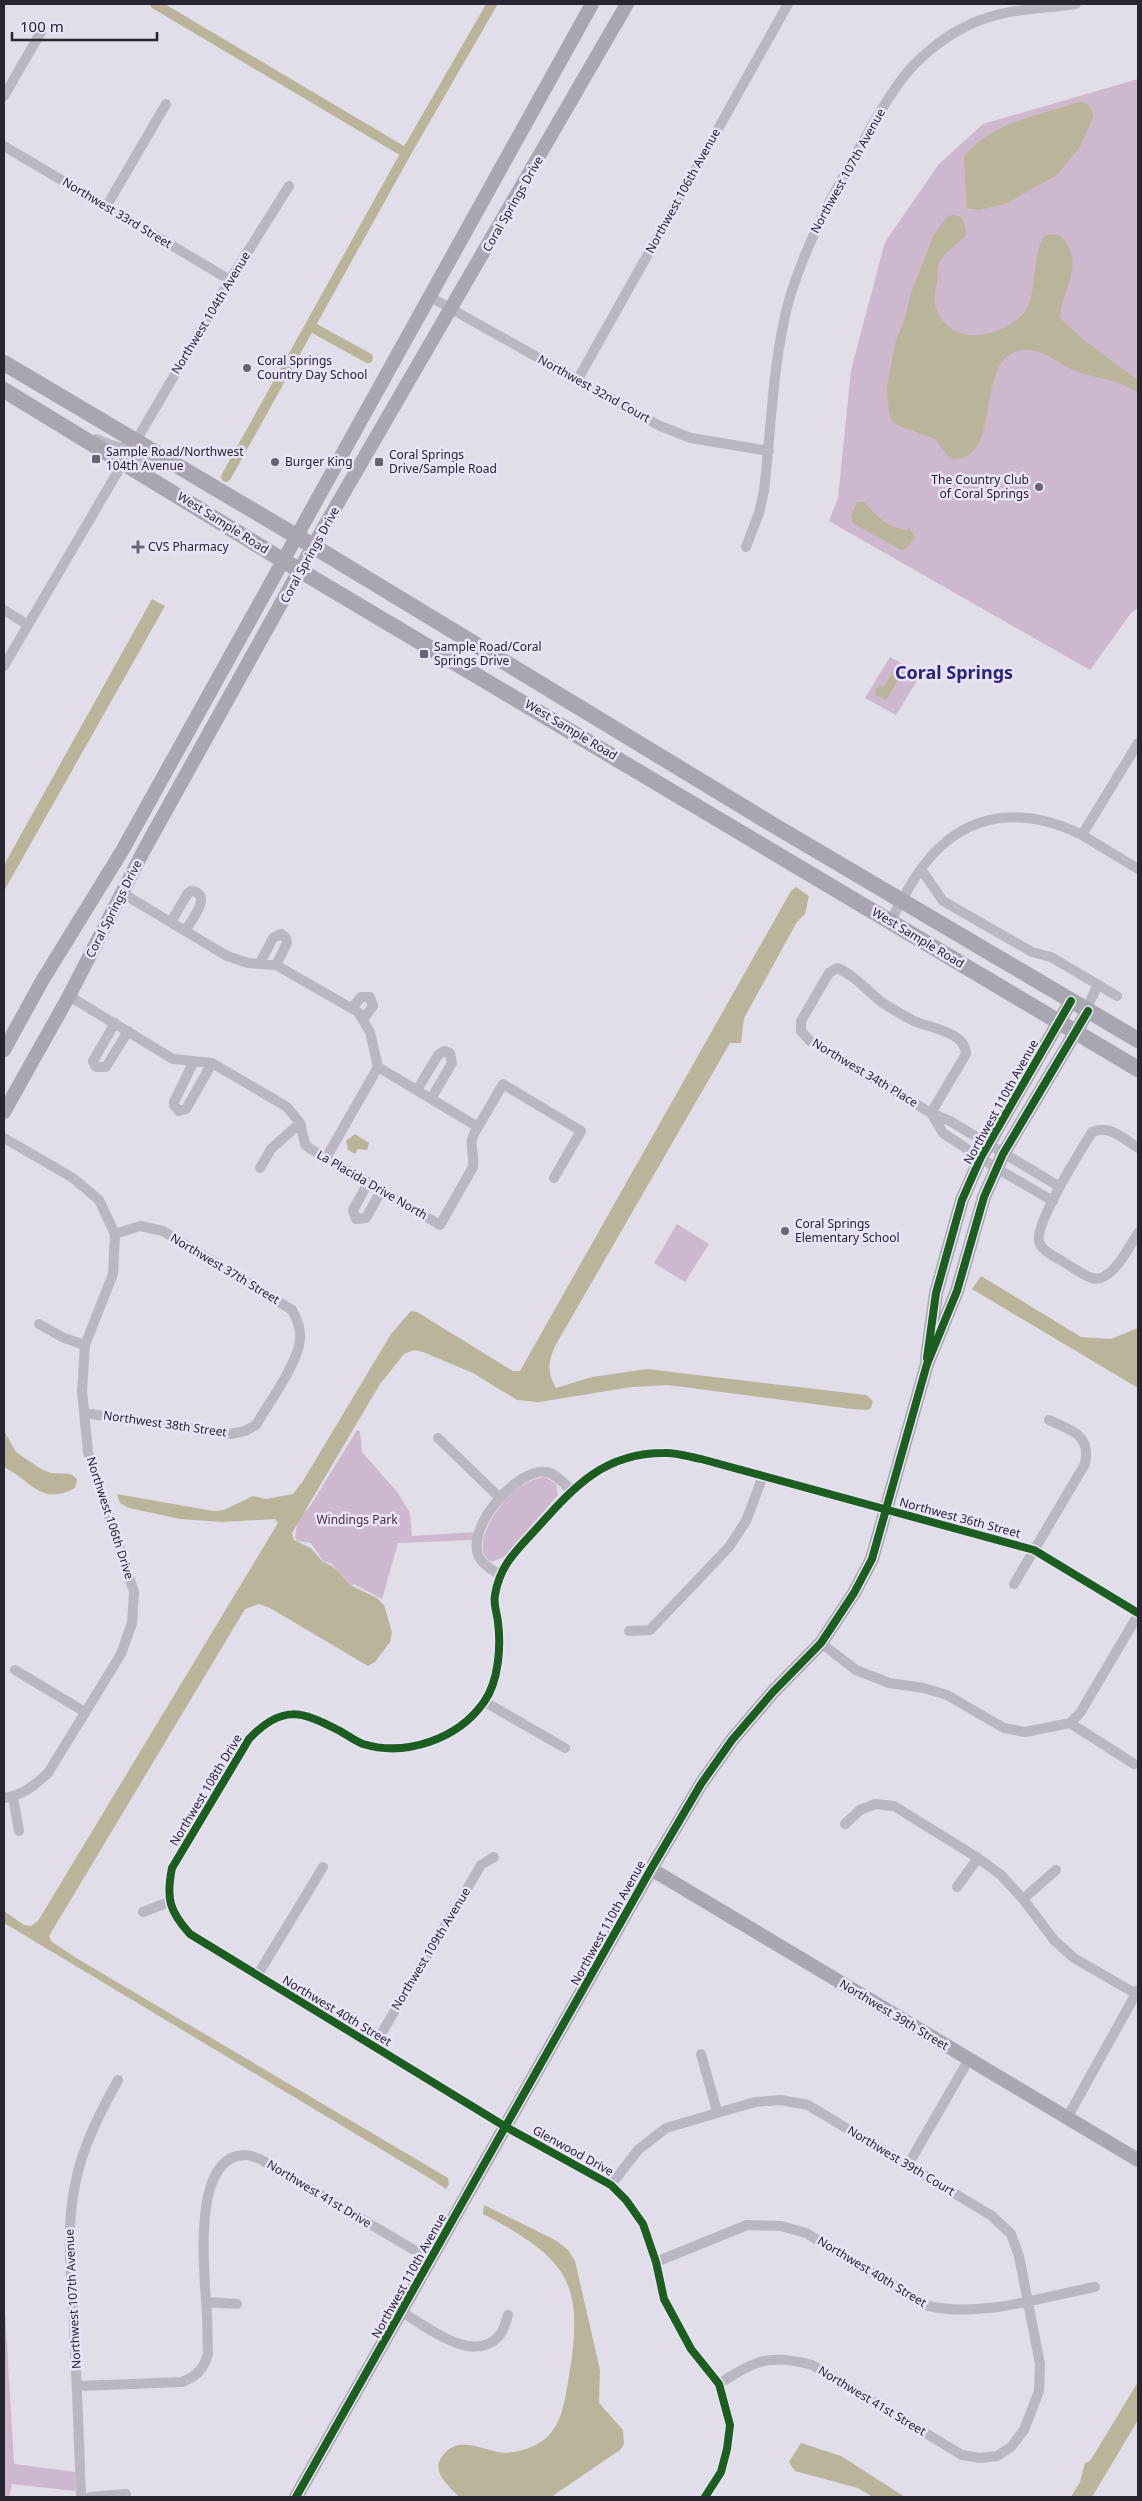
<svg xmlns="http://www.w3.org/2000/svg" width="1142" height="2501" viewBox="0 0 1142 2501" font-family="'Noto Sans',sans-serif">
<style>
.green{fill:#cdb8cd}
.water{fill:#bab49b}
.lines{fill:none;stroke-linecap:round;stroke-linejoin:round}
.canal{stroke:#bab49b;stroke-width:10}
.street{stroke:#bab6c2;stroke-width:10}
.secondary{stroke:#aaa7b3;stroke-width:14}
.primary{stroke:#a8a6b0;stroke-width:16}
.cycleway-casing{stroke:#eae3f7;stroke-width:11}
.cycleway{stroke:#1b5e20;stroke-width:8}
.poi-dot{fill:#686571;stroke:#eae3f7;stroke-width:2}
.labels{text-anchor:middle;stroke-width:5;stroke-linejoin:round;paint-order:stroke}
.street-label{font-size:12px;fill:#272531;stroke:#eae3f7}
.poi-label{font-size:12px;fill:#272531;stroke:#eae3f7;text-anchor:start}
.park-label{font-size:12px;fill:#4d2b47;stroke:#eae3f7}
.district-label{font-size:18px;font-weight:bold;fill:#2b2579;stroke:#eae3f7}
</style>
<rect width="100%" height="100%" fill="#e1dde9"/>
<path class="green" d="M 1138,79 L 1138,608 L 1131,613 L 1090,670 L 829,521 L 838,498 L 851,370 L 885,242 L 939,164 L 983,124 Z
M 890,657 L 921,674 L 896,715 L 865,698 Z
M 677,1224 L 709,1244 L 685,1282 L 654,1263 Z
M 357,1430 L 360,1431 L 362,1452 L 398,1493 L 410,1513 L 412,1536 L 476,1532 L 473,1540 L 398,1543 L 382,1599 L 354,1584 L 351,1586 L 332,1564 L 323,1561 L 311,1543 L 297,1541 L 295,1537 L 298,1519 L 309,1508 Z
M 545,1477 L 556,1484 L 558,1495 L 504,1557 L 492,1562 C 467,1549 499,1504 513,1492 C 522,1484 533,1479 545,1477 Z
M 4,2295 L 14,2464 L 75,2472 L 75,2491 L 12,2484 L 9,2497 L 4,2497 Z"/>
<path class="water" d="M 1079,102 L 1087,103 L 1094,115 L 1080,147 L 1057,175 L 1005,204 L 979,210 L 967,208 L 964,157 C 989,123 1041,115 1079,102 Z
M 955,215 L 961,217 L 965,226 L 966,235 C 958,244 943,253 939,263 C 937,269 938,277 937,282 C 936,289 933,299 935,305 C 947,348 1000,340 1024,313 C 1038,297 1030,260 1044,236 C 1052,234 1060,233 1065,241 C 1084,267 1061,291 1060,318 L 1085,341 L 1138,380 L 1138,393 C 1117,378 1094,379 1071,369 C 1057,362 1045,351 1029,350 C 969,346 1008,465 950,459 L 935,439 L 894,424 L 889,415 L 887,387 L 896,340 L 904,322 L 911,293 L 934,234 L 948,216 Z
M 857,502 L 864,502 C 877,516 886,527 906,530 L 909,528 L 915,537 L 907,548 L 901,550 L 853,523 L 851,516 Z
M 152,599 L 165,606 L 4,891 L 4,865 Z
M 894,669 L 902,674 L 886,700 L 874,694 L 879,685 L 884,687 Z
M 796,887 L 809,896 L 805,914 L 797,922 L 744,1018 L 741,1043 L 730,1043 L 555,1346 C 548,1362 547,1372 556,1388 L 592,1377 L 647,1369 L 866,1395 L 873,1401 L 871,1408 L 867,1410 L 852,1409 L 668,1385 L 632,1387 L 539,1402 L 517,1400 L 473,1373 L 423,1352 L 414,1350 L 404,1354 L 380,1384 L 292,1533 L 294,1540 L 311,1548 L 322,1561 L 335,1568 L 350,1585 L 377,1598 L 384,1605 L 392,1632 L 390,1642 L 375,1662 L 368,1666 L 270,1608 L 259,1604 L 245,1609 L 49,1936 L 52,1942 L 78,1959 L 448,2178 L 449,2184 L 446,2189 L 434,2181 L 4,1923 L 4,1911 L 24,1925 L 31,1926 L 38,1921 L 278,1523 L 275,1519 L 222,1522 L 180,1519 L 129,1508 L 120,1503 L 117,1494 L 213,1511 L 224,1510 L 253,1496 L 266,1499 L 293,1494 L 303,1481 L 391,1334 L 411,1311 L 417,1312 L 513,1371 L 520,1371 L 791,891 Z
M 355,1134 L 369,1143 L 367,1150 L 358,1149 L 355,1154 L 348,1150 L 346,1141 Z
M 981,1276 L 1081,1337 L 1111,1339 L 1138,1328 L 1138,1388 L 972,1289 Z
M 4,1431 L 16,1452 L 41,1469 L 51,1473 L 71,1474 L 77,1479 L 75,1488 C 41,1506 33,1482 4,1467 Z
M 484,2205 L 557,2241 L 568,2250 L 575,2261 L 600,2370 L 599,2403 L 623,2430 L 624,2444 L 620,2450 L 551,2497 L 459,2497 C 446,2483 427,2469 447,2451 C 461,2438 482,2449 498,2452 C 512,2455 534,2448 545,2439 C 563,2424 565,2398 569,2376 C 585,2281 567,2258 483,2214 Z
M 1138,2382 L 1138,2420 L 1092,2497 L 1071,2497 L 1080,2482 L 1085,2463 L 1090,2461 L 1095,2453 Z
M 801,2443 L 841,2456 L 905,2497 L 873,2497 L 858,2488 L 795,2471 L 789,2462 Z"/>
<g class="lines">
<path class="canal" d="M 155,4 L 406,153 L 226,477
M 406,153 L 492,4
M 310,326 L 368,358"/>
<path class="street" d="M 4,96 L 41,32
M 4,146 L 230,280
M 106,207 L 166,104
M 430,297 L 660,426 L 691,438 L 769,451
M 578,379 L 788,4
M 96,439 C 112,445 122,453 136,441 L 230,280 L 289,186
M 746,547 L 759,513 L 764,491 C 771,430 773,358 789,300 C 805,246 831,198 858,150 C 872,126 885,101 902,79 C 915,61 939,41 959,30 C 997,8 1034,10 1076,4
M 4,610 L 28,625
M 4,666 L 124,461 L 134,456 L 164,464
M 1082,835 L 1138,869
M 921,869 L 943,901 L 1032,952 L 1051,957 L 1117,996
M 122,893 L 227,956 L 248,963 L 276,965 L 358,1012 L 370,1032 L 378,1067 L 478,1127 L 503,1084 L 581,1131 L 554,1178
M 171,922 L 188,893 L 191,891 C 214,893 191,921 185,931
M 890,922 C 904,896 918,868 939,848 C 981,808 1033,811 1082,835 L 1138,743
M 260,963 L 273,938 L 281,934 L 286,938 L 287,943 L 276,965
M 69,996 L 173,1059 L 212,1063 L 287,1107 L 300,1123 L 305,1144 L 309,1148 L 440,1225 L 473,1167 C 475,1149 466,1145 478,1127
M 352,1008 L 361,997 L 370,997 L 373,1006 L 363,1019
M 1088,1011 L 1090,1001 L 1098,985
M 115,1023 L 93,1061 L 96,1067 L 106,1067 L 128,1031
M 194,1061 L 174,1102 L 174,1105 L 179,1111 L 186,1109 L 212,1063
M 417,1090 L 438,1055 L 444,1051 L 450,1053 L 452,1063 L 431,1099
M 931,1113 L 966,1054 C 966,1032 930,1028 914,1021 C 904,1016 892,1009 883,1003 C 868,992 855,975 837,968 L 829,973 L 801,1021 L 801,1031 L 810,1041 L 931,1113 L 950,1121 L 1060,1187
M 931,1113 L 943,1133 L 996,1168 L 1053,1201
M 4,1138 L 73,1178 L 99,1200 L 115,1234 L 113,1274 L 85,1345 L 82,1391 L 88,1452 L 134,1592 L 132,1623 L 121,1654 L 48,1773 C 35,1785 22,1796 4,1798
M 1138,1148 C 1124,1139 1109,1124 1092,1132 C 1081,1150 1035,1223 1039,1241 C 1041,1251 1054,1256 1062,1261 C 1071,1266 1082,1275 1092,1278 C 1111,1284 1129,1247 1138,1233
M 326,1158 L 378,1067
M 260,1168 L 271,1149 L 300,1123
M 368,1183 L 353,1210 L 356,1219 L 366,1218 L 381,1191
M 39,1324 L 64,1338 L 85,1345
M 84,1413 L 230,1434 L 245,1431 L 256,1425 C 268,1404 299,1362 300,1339 C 301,1329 297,1319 292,1310 L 163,1231 L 140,1226 L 115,1234
M 438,1438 L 499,1497
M 499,1574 C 492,1570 482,1564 479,1557 C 465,1528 517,1467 547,1472 C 556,1474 565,1484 571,1490
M 1014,1584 L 1085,1464 C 1091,1434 1072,1431 1049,1420
M 629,1631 L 650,1630 L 729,1547 L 746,1521 L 763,1476
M 821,1643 L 856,1670 L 889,1683 L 924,1688 L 947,1695 L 1004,1728 L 1025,1732 L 1070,1723
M 15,1670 L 85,1712
M 485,1702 L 565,1748
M 1070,1723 L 1080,1713 L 1138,1615
M 1070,1723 L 1134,1764
M 13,1797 L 19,1831
M 845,1824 L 860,1810 L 875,1804 L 894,1806 L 978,1858 L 1001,1875 L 1023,1899 L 1054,1940 L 1074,1958 L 1138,1995
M 957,1887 L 978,1858
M 1023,1899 L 1056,1870
M 143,1912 L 169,1902
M 257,1976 L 323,1867
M 374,2046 L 481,1865 L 494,1857
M 701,2054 L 717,2111
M 1067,2118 L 1138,1990
M 908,2165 L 969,2059
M 611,2185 L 638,2150 L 666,2128 L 755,2102 L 781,2100 L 808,2105 L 992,2216 L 1011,2234 L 1019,2256 L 1040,2364 L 1039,2391 L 1024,2430 L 1011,2447 L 997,2456 L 980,2458 L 962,2455 L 812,2365 C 769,2353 754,2361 719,2384
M 656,2262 L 747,2225 L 781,2226 L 806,2233 L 928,2306 C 983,2318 1041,2297 1095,2287
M 207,2302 L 237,2304
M 402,2312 C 427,2327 473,2365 499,2336 C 504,2331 506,2321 508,2315
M 78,2386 L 182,2382 C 197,2376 203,2370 208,2354 C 207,2336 208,2318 206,2301 C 204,2268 192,2154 246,2155 C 250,2155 256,2158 260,2159 L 431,2260
M 81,2497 C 79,2441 77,2385 74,2329 C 72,2281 65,2233 75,2185 C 82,2147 100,2113 118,2080
M 90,2497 L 126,2494
M 705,2497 L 721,2472 L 727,2449 L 730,2425 L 719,2384 L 691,2349 L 664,2299 L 656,2262 L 643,2224 L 626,2200 L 611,2185 L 506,2127 L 190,1934 C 169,1911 166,1898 172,1868 L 249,1739 C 282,1704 302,1711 340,1731 C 347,1735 355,1741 363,1744 C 406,1757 458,1739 484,1702 C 499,1681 501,1646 498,1622 C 497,1613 493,1604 495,1595 C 500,1564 518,1549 538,1527 C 575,1486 604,1453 664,1453 C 676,1452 689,1457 701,1459 L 1034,1550 L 1138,1613"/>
<path class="secondary" d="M 4,1050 L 42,981 L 122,851 L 592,4
M 4,1112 L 69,996 L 144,850 L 313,546 L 627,4
M 927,1358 L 936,1293 L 962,1200 L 981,1157 L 1071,1001
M 651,1869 L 1138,2160
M 296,2497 L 651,1869 L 701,1784 L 732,1740 L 773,1692 L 821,1643 L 854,1593 L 872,1559 L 927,1364 L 957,1291 L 984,1197 L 1003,1154 L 1088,1011"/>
<path class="primary" d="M 4,363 L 313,546 L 775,826 L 1138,1040
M 4,390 L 284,561 L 1138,1069"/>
<g class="cycleway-casing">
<path id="cycleway" d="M 927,1358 L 936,1293 L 962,1200 L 981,1157 L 1071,1001
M 296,2497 L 651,1869 L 701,1784 L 732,1740 L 773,1692 L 821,1643 L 854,1593 L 872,1559 L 927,1364 L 957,1291 L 984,1197 L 1003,1154 L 1088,1011
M 705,2497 L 721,2472 L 727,2449 L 730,2425 L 719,2384 L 691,2349 L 664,2299 L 656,2262 L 643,2224 L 626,2200 L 611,2185 L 506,2127 L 190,1934 C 169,1911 166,1898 172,1868 L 249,1739 C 282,1704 302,1711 340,1731 C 347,1735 355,1741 363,1744 C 406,1757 458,1739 484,1702 C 499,1681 501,1646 498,1622 C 497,1613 493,1604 495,1595 C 500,1564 518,1549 538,1527 C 575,1486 604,1453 664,1453 C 676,1452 689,1457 701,1459 L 1034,1550 L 1138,1613"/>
</g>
<use href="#cycleway" class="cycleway"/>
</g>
<g class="poi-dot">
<circle cx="247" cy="368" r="5"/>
<rect x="91" y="454" width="10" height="10" rx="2.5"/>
<circle cx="275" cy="462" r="5"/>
<rect x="374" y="457" width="10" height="10" rx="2.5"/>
<circle cx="1039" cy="487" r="5"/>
<path d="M135.5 539.5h5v5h5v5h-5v5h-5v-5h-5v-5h5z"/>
<rect x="419" y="649" width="10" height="10" rx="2.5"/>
<circle cx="785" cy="1231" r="5"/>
</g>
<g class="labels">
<g class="street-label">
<text transform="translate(848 171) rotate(-61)" y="4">Northwest 107th Avenue</text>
<text transform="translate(683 191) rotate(-61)" y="4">Northwest 106th Avenue</text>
<text transform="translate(513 204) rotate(-60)" y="4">Coral Springs Drive</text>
<text transform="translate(117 213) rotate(31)" y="4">Northwest 33rd Street</text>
<text transform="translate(211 313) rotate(-59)" y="4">Northwest 104th Avenue</text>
<text transform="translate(594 389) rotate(29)" y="4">Northwest 32nd Court</text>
<text transform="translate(223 523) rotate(32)" y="4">West Sample Road</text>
<text transform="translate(310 555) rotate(-61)" y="4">Coral Springs Drive</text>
<text transform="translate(571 730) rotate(31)" y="4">West Sample Road</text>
<text transform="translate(114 909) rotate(-63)" y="4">Coral Springs Drive</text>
<text transform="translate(918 938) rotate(31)" y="4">West Sample Road</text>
<text transform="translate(865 1073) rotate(31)" y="4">Northwest 34th Place</text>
<text transform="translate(1001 1102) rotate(-61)" y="4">Northwest 110th Avenue</text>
<text transform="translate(372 1185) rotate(30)" y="4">La Placida Drive North</text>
<text transform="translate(225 1269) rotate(31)" y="4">Northwest 37th Street</text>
<text transform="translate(165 1424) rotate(8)" y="4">Northwest 38th Street</text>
<text transform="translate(110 1518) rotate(72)" y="4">Northwest 106th Drive</text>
<text transform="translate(960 1518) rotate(15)" y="4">Northwest 36th Street</text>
<text transform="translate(206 1790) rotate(-59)" y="4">Northwest 108th Drive</text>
<text transform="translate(608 1923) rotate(-61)" y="4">Northwest 110th Avenue</text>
<text transform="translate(431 1949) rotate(-59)" y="4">Northwest 109th Avenue</text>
<text transform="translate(337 2011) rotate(31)" y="4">Northwest 40th Street</text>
<text transform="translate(894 2015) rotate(31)" y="4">Northwest 39th Street</text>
<text transform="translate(573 2151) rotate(29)" y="4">Glenwood Drive</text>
<text transform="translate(901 2161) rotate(31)" y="4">Northwest 39th Court</text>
<text transform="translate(319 2194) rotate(31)" y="4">Northwest 41st Drive</text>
<text transform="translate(872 2272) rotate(31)" y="4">Northwest 40th Street</text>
<text transform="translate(409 2276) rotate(-61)" y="4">Northwest 110th Avenue</text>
<text transform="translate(73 2299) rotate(-93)" y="4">Northwest 107th Avenue</text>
<text transform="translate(872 2401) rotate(31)" y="4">Northwest 41st Street</text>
</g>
<g class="poi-label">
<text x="257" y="365">Coral Springs<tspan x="257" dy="14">Country Day School</tspan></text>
<text x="106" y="456">Sample Road/Northwest<tspan x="106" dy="14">104th Avenue</tspan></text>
<text x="389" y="459">Coral Springs<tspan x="389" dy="14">Drive/Sample Road</tspan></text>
<text x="285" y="466">Burger King</text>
<text x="1029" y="484" text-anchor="end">The Country Club<tspan x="1029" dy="14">of Coral Springs</tspan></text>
<text x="148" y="551">CVS Pharmacy</text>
<text x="434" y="651">Sample Road/Coral<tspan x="434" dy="14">Springs Drive</tspan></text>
<text x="795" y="1228">Coral Springs<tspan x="795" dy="14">Elementary School</tspan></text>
</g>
<g class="park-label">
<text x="357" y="1524">Windings Park</text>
</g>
<g class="district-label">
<text x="954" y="679">Coral Springs</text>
</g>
</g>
<rect width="1142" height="2501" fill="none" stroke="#272531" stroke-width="10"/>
<path d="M12 32v8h145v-8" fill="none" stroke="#272531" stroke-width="2.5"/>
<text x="20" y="32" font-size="15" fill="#272531" stroke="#eae3f7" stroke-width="4" paint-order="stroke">100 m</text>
</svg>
